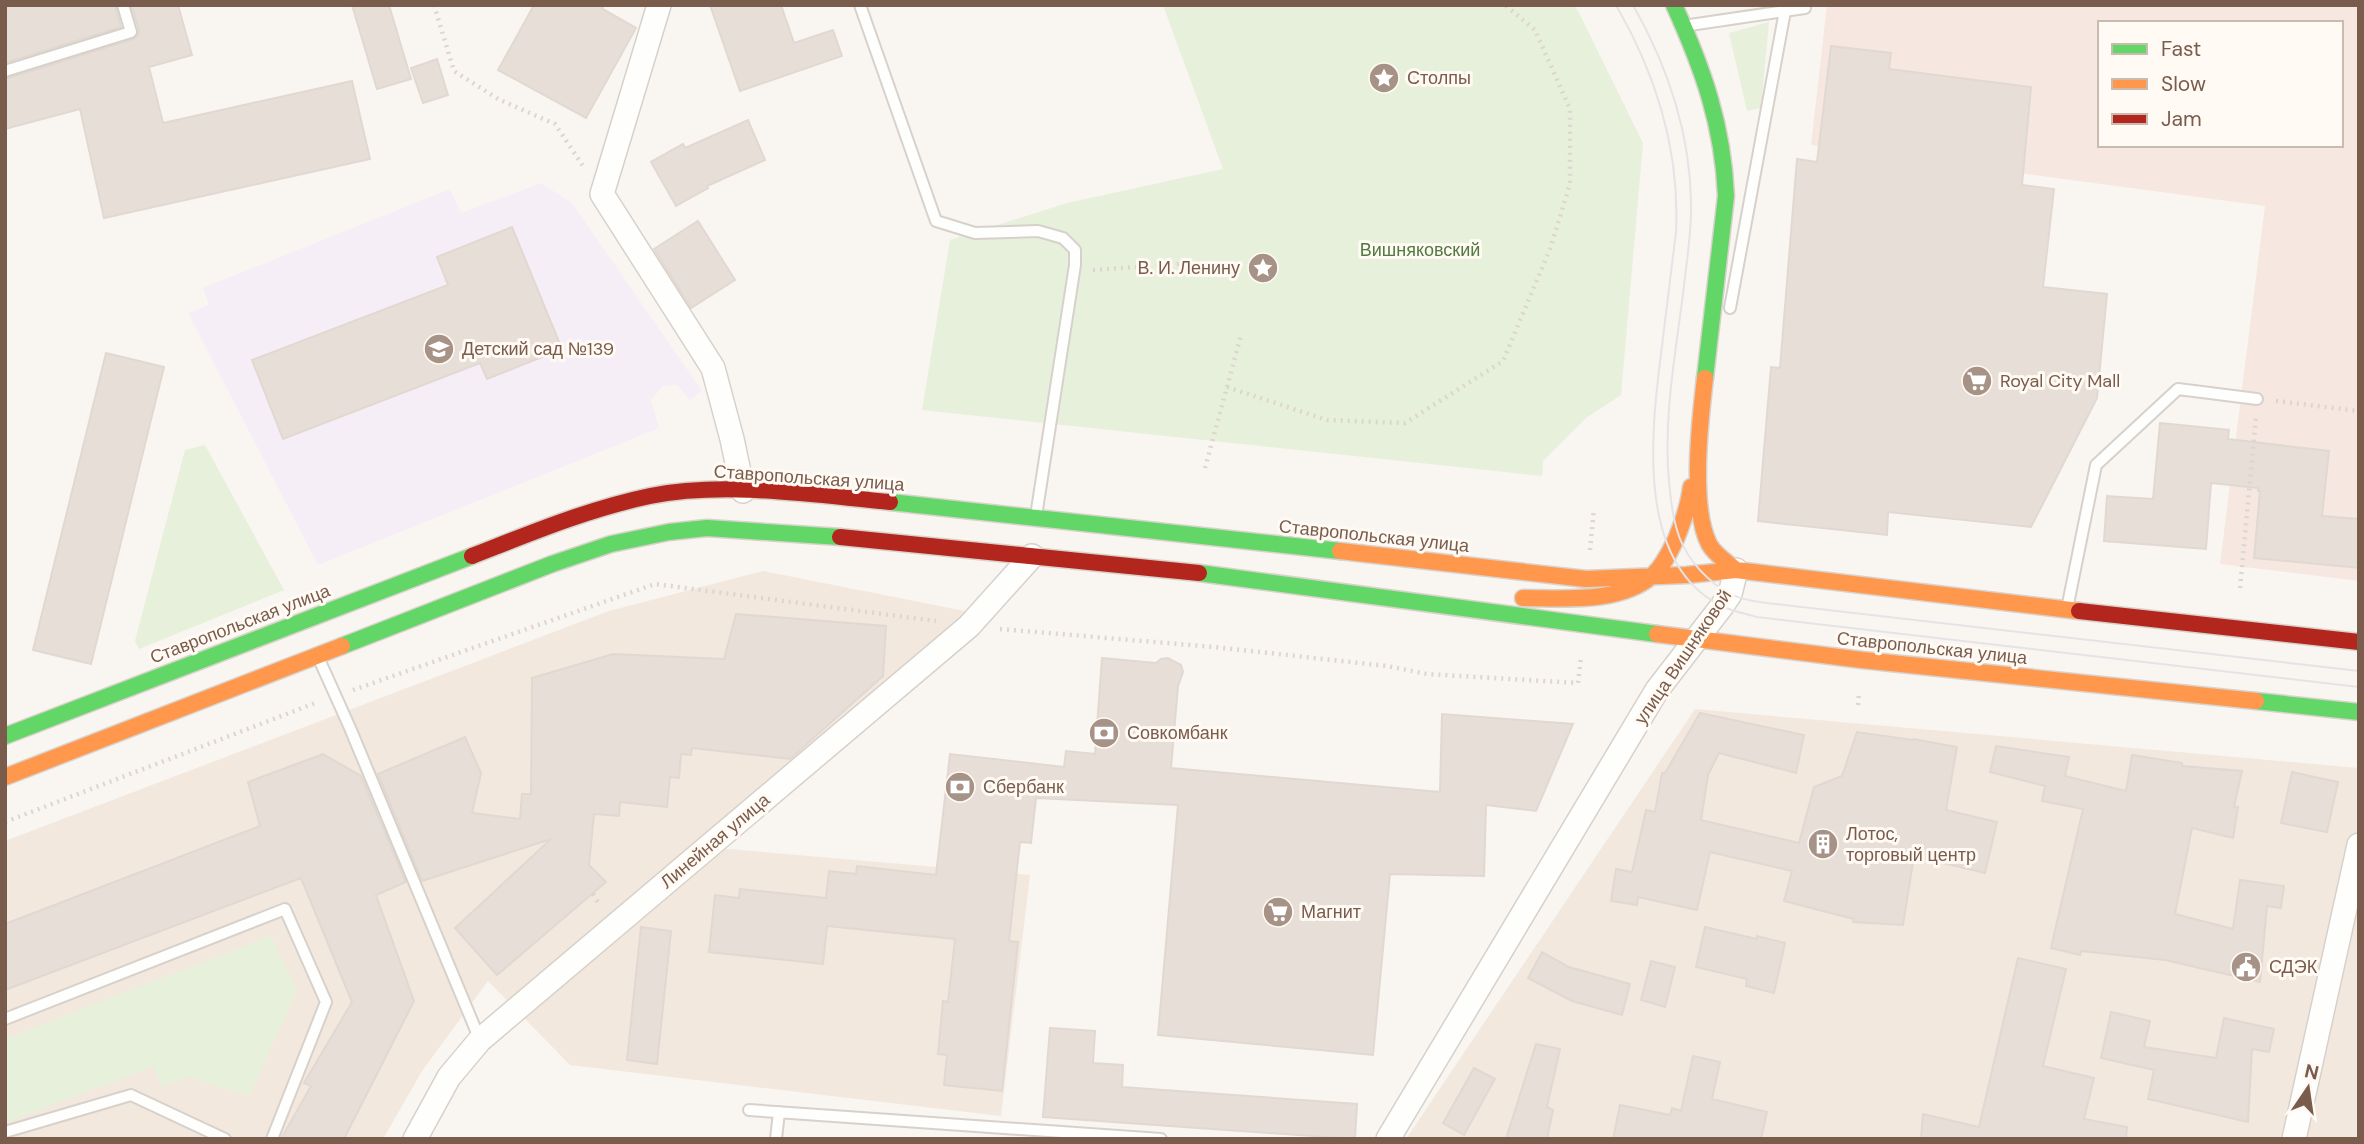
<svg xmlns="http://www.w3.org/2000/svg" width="2364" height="1144" viewBox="0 0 2364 1144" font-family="'DM Sans',sans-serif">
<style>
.residential{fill:#f2e8de}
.commercial{fill:#f6e8e1;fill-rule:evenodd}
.education{fill:#f6eef6}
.green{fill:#e7f0db}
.building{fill:#e6ded7;stroke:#e2d8d2;stroke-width:2}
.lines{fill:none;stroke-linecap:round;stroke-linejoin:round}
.lane-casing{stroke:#d7d1cb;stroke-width:14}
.street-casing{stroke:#d7d1cb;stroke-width:26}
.fast-casing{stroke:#d9d2cb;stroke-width:19}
.slow-casing{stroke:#d9d2cb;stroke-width:19}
.jam-casing{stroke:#d9d2cb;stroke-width:19}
.path{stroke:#dcd5d0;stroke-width:4.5;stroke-dasharray:2 5;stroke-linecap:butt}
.lane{stroke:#fefefd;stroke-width:10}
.street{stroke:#fefefd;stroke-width:23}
.fast{stroke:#63d668;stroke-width:16}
.slow{stroke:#ff974d;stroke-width:16}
.jam{stroke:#b3261e;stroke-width:16}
.tram{stroke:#e6e3e7;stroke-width:2}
.labels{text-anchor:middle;stroke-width:6;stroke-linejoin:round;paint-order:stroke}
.poi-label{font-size:18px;fill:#7a5c4d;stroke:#fffaf3;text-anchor:start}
.park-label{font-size:18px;fill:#537a41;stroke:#fffaf3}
.street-label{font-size:18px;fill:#7a5c4d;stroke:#fffaf3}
</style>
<rect width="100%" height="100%" fill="#f9f5f0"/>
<path class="residential" d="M 763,571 L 995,617 L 717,848 L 1030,875 L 1001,1116 L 570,1065 L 488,981 L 422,1071 L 383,1139 L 5,1139 L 5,841 L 609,611 Z
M 1695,709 L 2359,768 L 2359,1139 L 1406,1139 Z"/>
<path class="commercial" d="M 1827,5 L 2359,5 L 2359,581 L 2220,564 L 2265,206 L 1811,145 ZM 2100,23 L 2341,23 L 2341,145 L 2100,145 Z"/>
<path class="education" d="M 541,183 L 572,203 L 702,391 L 690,400 L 677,385 L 663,386 L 651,400 L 659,428 L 318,565 L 188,313 L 209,305 L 203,288 L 450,189 L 461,213 Z"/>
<path class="green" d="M 1163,5 L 1573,5 L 1578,11 L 1643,143 L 1621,395 L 1586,418 L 1543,461 L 1542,476 L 922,410 L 950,240 L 1067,203 L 1223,169 Z
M 1769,22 L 1761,108 L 1747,111 L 1729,33 Z
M 205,445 L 284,590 L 139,649 L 135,641 L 185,450 Z
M 271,936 L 297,991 L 249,1096 L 188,1077 L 161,1087 L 154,1066 L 5,1123 L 5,1039 Z"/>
<path class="building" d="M 5,5 L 115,5 L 121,27 L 5,63 Z
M 131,5 L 178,5 L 192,55 L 149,67 L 163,123 L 352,81 L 370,159 L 104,218 L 80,109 L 5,129 L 5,79 L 134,39 L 138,34 L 139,30 Z
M 352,5 L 389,5 L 411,79 L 377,89 Z
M 534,5 L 602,5 L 603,9 L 636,28 L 586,118 L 498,70 Z
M 710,5 L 781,5 L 794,43 L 833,30 L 842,56 L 740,91 Z
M 1831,46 L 1891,53 L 1889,69 L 2031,87 L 2022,185 L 2054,189 L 2043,287 L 2107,294 L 2097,398 L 2031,527 L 1888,512 L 1887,535 L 1758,521 L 1771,367 L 1780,368 L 1797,159 L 1817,162 Z
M 437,59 L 448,95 L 423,103 L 411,68 Z
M 748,120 L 765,160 L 707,186 L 708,188 L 676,206 L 651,162 L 683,144 L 685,148 Z
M 698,221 L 735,280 L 691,308 L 654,249 Z
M 512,227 L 562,349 L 487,379 L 480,363 L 283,439 L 252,360 L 448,285 L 437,257 Z
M 106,353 L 164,367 L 91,664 L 33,650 Z
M 2160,423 L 2229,430 L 2228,439 L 2329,451 L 2322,516 L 2359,519 L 2359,568 L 2254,558 L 2260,491 L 2258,491 L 2258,488 L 2211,483 L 2206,549 L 2104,541 L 2107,496 L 2153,499 Z
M 736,614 L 886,626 L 883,676 L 790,759 L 692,748 L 691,755 L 681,754 L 679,778 L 670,777 L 667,807 L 620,802 L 619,816 L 594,814 L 589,865 L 606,882 L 497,975 L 455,928 L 551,839 L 422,881 L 378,774 L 465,737 L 481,773 L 472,813 L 520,819 L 522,794 L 531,794 L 532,678 L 613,654 L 724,659 Z
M 1102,658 L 1156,663 L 1161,659 L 1168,658 L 1181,665 L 1183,672 L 1178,686 L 1171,768 L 1440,792 L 1442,714 L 1573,724 L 1536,811 L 1486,805 L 1484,876 L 1390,874 L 1373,1055 L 1158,1035 L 1178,805 L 1036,798 L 1031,843 L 1020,842 L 1009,941 L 1018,942 L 1002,1091 L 944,1085 L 947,1055 L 938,1054 L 943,1001 L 948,1002 L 955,939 L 827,926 L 823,964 L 709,952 L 715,895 L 739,898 L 740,889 L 826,898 L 829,871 L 856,874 L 857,866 L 936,875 L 950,754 L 1064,767 L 1066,751 L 1095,754 Z
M 1700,713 L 1804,735 L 1796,773 L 1719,753 L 1708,775 L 1701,820 L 1799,843 L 1814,787 L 1842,776 L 1857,732 L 1913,740 L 1914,739 L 1957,747 L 1946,810 L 1997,822 L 1985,873 L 1914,856 L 1903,925 L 1853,922 L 1854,919 L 1784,901 L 1792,871 L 1710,852 L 1697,910 L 1638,897 L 1637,905 L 1611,901 L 1616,869 L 1632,872 L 1646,810 L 1655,812 L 1662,773 L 1665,773 Z
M 1996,746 L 2069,757 L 2065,776 L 2126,791 L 2132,755 L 2182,763 L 2182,766 L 2242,771 L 2234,807 L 2238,807 L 2233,838 L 2192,828 L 2175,914 L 2233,929 L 2240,880 L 2284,886 L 2281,908 L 2267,906 L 2260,982 L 2165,960 L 2081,951 L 2080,955 L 2051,948 L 2083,809 L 2042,801 L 2045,786 L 1990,772 Z
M 323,754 L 361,776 L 406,882 L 376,895 L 414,1001 L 344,1139 L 281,1139 L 311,1086 L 304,1083 L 352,1002 L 301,878 L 5,990 L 5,924 L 260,826 L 248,782 Z
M 2292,772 L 2338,782 L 2327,832 L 2281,823 Z
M 641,927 L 671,931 L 657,1064 L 627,1060 Z
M 1705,927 L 1757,939 L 1757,936 L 1785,943 L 1774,993 L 1746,986 L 1747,979 L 1696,967 Z
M 1542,952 L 1569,967 L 1630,984 L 1622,1015 L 1572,1001 L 1528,978 Z
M 2018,958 L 2066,969 L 2043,1066 L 2094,1078 L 2084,1119 L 2127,1127 L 2126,1139 L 1921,1139 L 1923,1114 L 1979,1127 Z
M 1651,961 L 1675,967 L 1665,1007 L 1641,1000 Z
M 2111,1012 L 2150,1021 L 2144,1047 L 2216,1058 L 2224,1018 L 2274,1029 L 2269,1052 L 2252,1049 L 2248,1122 L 2148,1099 L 2154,1070 L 2101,1058 Z
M 1050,1028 L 1095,1031 L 1093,1063 L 1123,1065 L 1122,1087 L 1357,1104 L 1355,1139 L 1043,1117 Z
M 1536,1044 L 1560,1049 L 1547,1107 L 1553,1110 L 1547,1139 L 1506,1139 Z
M 1693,1056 L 1720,1062 L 1712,1099 L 1767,1112 L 1761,1139 L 1613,1139 L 1620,1105 L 1670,1115 L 1672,1108 L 1681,1111 Z
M 1474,1068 L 1495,1079 L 1464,1135 L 1443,1123 Z"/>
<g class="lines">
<g class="lane-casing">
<path id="lane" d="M 860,5 L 936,221 L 975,233 L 1038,231 L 1063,238 L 1075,250 L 1075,265 L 1036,516
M 1690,25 L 1805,8
M 5,71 L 131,32 L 123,5
M 1730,308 L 1785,11
M 2068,604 L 2096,465 L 2178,389 L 2257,399
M 319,659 L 350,728 L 480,1040
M 5,1019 L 285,909 L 326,1002 L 272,1139
M 749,1110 L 1161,1139
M 5,1132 L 131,1095 L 225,1139
M 776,1139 L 779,1112"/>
</g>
<g class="street-casing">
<path id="street" d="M 659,5 L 602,194 L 713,368 L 732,439 L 743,491
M 415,1139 L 449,1077 L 480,1040 L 969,626 L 1032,556
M 1388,1139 L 1657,690 L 1722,606 L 1730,594 L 1736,570
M 2294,1139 L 2359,845"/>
</g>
<g class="fast-casing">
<path id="fast" d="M 1674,5 C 1703,69 1723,125 1726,196 L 1705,378
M 890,502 L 1340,551
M 1199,573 L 1657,634
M 342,646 L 552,564 L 611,544 L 669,532 L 707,528 L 840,537
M 2256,701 L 2359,712
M 5,736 L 472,556"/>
</g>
<g class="slow-casing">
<path id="slow" d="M 1705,378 C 1700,420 1690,506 1709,544 C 1715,555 1727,562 1736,570 L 2079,611
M 1340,551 L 1586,579 L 1686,575 L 1736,570
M 1523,598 C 1564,598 1620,604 1653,575 C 1664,565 1670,551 1676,539 C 1683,522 1689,505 1691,487
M 1657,634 L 1862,660 L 2256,701
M 5,777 L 342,646"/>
</g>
<g class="jam-casing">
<path id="jam" d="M 840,537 L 1199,573
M 472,556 C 531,533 588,509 650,496 C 726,481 813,495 890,502
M 2079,611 L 2359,642"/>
</g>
<path class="path" d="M 434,5 L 454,71 L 498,99 L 555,124 L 583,166
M 1093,270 L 1193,263
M 1227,387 L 1327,420 L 1405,423 L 1503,361 L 1550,249 L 1570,184 L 1570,109 L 1535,30 L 1505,5
M 2276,401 L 2359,411
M 1205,468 L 1241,335
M 1590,550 L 1594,509
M 2240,588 L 2256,417
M 1000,629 L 1214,647 L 1387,666 L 1427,674 L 1578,683 L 1581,657
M 353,690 L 655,584 L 936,621
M 1858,705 L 1859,692
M 5,822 L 318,702
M 593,894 L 599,904"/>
<use href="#lane" class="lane"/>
<use href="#street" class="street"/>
<use href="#fast" class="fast"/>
<use href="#slow" class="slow"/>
<use href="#jam" class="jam"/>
<path class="tram" d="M 1616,5 C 1657,76 1680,150 1676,232 C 1671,273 1666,313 1661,354 C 1651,433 1635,568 1726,608 C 1736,612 1747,614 1757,617 L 2359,687
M 1633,5 C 1667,65 1690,133 1691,202 C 1692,230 1687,258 1684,286 C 1676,351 1663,417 1669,482 C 1671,501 1673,521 1680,539 C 1689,561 1708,582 1729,593 C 1743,601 1760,602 1775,604 L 2359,671"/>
</g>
<defs>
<g id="sight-disc" transform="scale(1.575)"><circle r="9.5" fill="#a69286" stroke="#fffaf3"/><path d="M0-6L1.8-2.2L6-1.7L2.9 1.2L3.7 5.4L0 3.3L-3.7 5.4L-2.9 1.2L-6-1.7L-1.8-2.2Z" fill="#fff"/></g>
<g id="school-disc" transform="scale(1.575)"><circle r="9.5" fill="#a69286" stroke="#fffaf3"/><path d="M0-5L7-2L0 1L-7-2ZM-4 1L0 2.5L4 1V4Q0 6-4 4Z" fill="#fff"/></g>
<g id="supermarket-disc" transform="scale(1.575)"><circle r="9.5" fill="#a69286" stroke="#fffaf3"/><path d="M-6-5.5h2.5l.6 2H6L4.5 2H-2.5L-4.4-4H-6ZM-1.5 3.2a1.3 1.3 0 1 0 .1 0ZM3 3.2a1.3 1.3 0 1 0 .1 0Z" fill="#fff"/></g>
<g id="bank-disc" transform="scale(1.575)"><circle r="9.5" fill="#a69286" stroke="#fffaf3"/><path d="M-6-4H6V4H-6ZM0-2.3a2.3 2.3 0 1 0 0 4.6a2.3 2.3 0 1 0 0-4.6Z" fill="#fff"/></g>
<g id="building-disc" transform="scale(1.575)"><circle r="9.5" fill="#a69286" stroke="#fffaf3"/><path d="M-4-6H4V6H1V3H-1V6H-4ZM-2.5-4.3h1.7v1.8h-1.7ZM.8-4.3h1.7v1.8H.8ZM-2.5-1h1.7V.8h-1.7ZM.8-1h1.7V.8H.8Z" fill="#fff"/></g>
<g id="civic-disc" transform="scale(1.575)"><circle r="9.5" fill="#a69286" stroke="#fffaf3"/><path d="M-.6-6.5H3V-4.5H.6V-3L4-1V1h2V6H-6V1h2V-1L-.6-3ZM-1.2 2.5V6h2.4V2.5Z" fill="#fff"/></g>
</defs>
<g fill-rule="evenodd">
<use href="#sight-disc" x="1384" y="78"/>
<use href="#sight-disc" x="1263" y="268"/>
<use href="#school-disc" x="439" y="349"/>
<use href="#supermarket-disc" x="1977" y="381"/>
<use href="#bank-disc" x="1104" y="733"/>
<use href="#bank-disc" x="960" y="787"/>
<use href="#building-disc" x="1823" y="844"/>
<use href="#supermarket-disc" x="1278" y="912"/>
<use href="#civic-disc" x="2246" y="967"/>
</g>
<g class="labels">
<g class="poi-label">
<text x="1407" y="84">Столпы</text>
<text x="1240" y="274" text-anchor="end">В. И. Ленину</text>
<text x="462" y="355">Детский сад №139</text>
<text x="2000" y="387">Royal City Mall</text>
<text x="1127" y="739">Совкомбанк</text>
<text x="983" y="793">Сбербанк</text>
<text x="1846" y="840">Лотос,<tspan x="1846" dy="21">торговый центр</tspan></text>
<text x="1301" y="918">Магнит</text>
<text x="2269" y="973">СДЭК</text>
</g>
<g class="park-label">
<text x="1420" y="256">Вишняковский</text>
</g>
<g class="street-label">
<text transform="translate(809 478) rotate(4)" y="6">Ставропольская улица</text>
<text transform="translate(1374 536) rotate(6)" y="6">Ставропольская улица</text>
<text transform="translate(240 624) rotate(-21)" y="6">Ставропольская улица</text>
<text transform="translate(1932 648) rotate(6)" y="6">Ставропольская улица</text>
<text transform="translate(1683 657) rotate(-56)" y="6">улица Вишняковой</text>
<text transform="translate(715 841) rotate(-40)" y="6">Линейная улица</text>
</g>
</g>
<rect width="2364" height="1144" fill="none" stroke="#7a5c4d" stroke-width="14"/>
<rect x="2098" y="21" width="245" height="126" fill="#fffaf3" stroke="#cabbb1" stroke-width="2"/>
<rect x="2112" y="44" width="35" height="10" fill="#63d668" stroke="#cabbb1" stroke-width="2"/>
<text x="2161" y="56" font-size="21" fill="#7a5c4d">Fast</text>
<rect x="2112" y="79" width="35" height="10" fill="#ff974d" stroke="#cabbb1" stroke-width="2"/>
<text x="2161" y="91" font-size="21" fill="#7a5c4d">Slow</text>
<rect x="2112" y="114" width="35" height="10" fill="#b3261e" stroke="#cabbb1" stroke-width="2"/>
<text x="2161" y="126" font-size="21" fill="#7a5c4d">Jam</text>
<g transform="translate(2308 1088) rotate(13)" stroke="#fffaf3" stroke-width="5" paint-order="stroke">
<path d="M0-5L12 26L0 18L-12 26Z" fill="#7a5c4d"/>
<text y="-10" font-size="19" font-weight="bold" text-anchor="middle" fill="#7a5c4d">N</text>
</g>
</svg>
